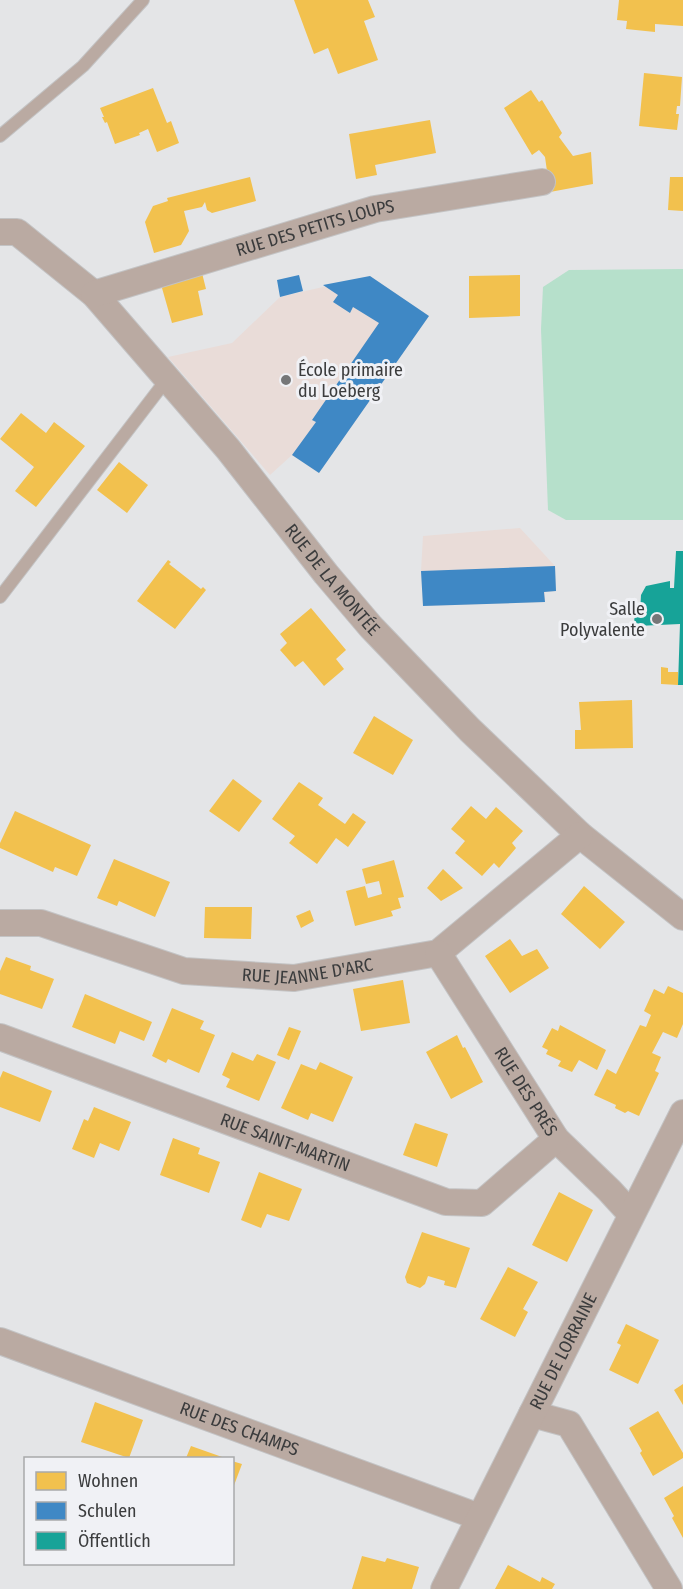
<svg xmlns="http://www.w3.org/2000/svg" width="683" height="1589" viewBox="0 0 683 1589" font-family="'Fira Sans Condensed',sans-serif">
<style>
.education{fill:#e9dcd8}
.green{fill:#b6e0cb}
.homes{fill:#f2c14e}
.schools{fill:#3f88c5}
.public{fill:#17a398}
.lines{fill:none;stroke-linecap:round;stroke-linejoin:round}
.lane-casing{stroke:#c3c3c4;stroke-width:14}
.street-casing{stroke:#c3c3c4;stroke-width:28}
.lane{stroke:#baaaa2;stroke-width:12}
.street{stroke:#baaaa2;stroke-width:26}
.poi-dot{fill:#767778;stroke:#f0f1f5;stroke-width:2}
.labels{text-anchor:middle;stroke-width:6;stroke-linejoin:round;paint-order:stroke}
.street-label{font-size:18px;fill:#3b3c3d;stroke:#f0f1f5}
.poi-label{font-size:18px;fill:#3b3c3d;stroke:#f0f1f5;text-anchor:start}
</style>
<rect width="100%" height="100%" fill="#e4e5e7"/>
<path class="education" d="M 370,276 L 429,316 L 319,473 L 292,455 L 270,475 L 168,357 L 232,343 L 280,297 Z
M 520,528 L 555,566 L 556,591 L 545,592 L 545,602 L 423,606 L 421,571 L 423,536 Z"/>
<path class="green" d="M 683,269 L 683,520 L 566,520 L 548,510 L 541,329 L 543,287 L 569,270 Z"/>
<path class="homes" d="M 294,0 L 368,0 L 375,17 L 364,21 L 378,60 L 338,74 L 328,48 L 314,54 Z
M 619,0 L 683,0 L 683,26 L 655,24 L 655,32 L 626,29 L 627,21 L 617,20 Z
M 644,73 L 682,77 L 680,106 L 677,106 L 676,114 L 679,114 L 677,130 L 639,126 Z
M 153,88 L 167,123 L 171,121 L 179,143 L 157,152 L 148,129 L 139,133 L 140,135 L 115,144 L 107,122 L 105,123 L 102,117 L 104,117 L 100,108 Z
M 531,90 L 539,102 L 542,100 L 562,133 L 559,137 L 573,156 L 591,152 L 593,184 L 550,192 L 545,157 L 539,150 L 532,155 L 504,108 Z
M 430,120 L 436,153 L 375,165 L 377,175 L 356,179 L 349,134 Z
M 250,177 L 256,201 L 212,213 L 207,210 L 205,202 L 202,207 L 184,211 L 189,231 L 181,245 L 154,253 L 145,222 L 153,206 L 168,201 L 167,198 Z
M 670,177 L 683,177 L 683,211 L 668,210 Z
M 201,269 L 206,289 L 198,291 L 203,315 L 172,323 L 160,281 Z
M 520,275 L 520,316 L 469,318 L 469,276 Z
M 21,413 L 46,433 L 54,422 L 85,446 L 36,507 L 15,491 L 34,467 L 0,439 Z
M 119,462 L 148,485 L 127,513 L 97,490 Z
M 168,560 L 171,562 L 169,564 L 201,589 L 203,587 L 206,590 L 175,629 L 137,601 Z
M 311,608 L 346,650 L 336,659 L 344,669 L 324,686 L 303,661 L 295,667 L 280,650 L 287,643 L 280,634 Z
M 661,667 L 668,668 L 668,672 L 678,672 L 678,685 L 661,684 Z
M 632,700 L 633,748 L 575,749 L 575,730 L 581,730 L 579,702 Z
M 374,716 L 413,740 L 393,775 L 353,753 Z
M 233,779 L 262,801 L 239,832 L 209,811 Z
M 299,782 L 323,798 L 318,805 L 345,824 L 353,813 L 366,822 L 348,847 L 336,838 L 317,864 L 289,843 L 295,836 L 272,819 Z
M 471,806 L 486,819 L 496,807 L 523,831 L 512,843 L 516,848 L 499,868 L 494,863 L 482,876 L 455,853 L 465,841 L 451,829 Z
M 15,811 L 91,845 L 77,876 L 55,867 L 53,872 L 0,848 L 0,843 Z
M 114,859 L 170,882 L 155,917 L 119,901 L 117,906 L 97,898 Z
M 394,860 L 404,897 L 398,898 L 401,908 L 391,911 L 393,916 L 355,926 L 346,891 L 365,886 L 368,898 L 382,894 L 379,881 L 366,884 L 362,869 Z
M 443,869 L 463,888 L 441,901 L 427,888 Z
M 584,886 L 625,922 L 600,949 L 561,914 Z
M 205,907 L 252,907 L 251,939 L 204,938 Z
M 310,910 L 314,921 L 301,928 L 296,916 Z
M 510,939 L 522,956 L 537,949 L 549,968 L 510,993 L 485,956 Z
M 6,957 L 31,966 L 30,970 L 54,979 L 42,1009 L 0,994 L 0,971 Z
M 403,980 L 410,1023 L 361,1031 L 353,989 Z
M 668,986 L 683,993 L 683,1024 L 677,1038 L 663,1032 L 652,1053 L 661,1057 L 655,1071 L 659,1073 L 639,1116 L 628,1111 L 625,1113 L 615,1108 L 616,1105 L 594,1095 L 607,1069 L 616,1074 L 640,1025 L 646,1027 L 651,1015 L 644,1011 L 654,989 L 664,994 Z
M 85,994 L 152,1022 L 144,1041 L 120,1031 L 115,1044 L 72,1027 Z
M 172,1008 L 204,1021 L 200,1029 L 215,1035 L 199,1073 L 168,1059 L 166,1063 L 152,1056 Z
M 560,1025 L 606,1050 L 597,1070 L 579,1060 L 572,1072 L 558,1066 L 561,1061 L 546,1054 L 548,1050 L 542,1047 L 552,1028 L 558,1031 Z
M 289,1027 L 301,1031 L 289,1060 L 277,1055 Z
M 457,1035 L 463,1048 L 465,1047 L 483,1082 L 451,1099 L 426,1052 Z
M 232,1052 L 253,1061 L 257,1054 L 276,1062 L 259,1101 L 226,1087 L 230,1079 L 222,1075 Z
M 320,1062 L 353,1077 L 333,1122 L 311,1113 L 308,1120 L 281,1108 L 301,1064 L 316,1070 Z
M 3,1071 L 52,1091 L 40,1122 L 0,1107 L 0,1078 Z
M 94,1107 L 131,1122 L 119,1151 L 100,1143 L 94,1158 L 72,1149 L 84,1119 L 88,1121 Z
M 415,1123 L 448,1134 L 437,1167 L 403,1155 Z
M 173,1138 L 200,1148 L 198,1154 L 220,1162 L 209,1193 L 160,1175 Z
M 259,1172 L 302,1189 L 289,1221 L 267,1214 L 261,1228 L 241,1220 Z
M 559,1192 L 593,1210 L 567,1262 L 532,1245 Z
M 422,1232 L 470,1248 L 456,1288 L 444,1285 L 445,1281 L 428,1276 L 425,1284 L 420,1288 L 407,1283 L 405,1277 Z
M 508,1267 L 538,1282 L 523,1309 L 528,1312 L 515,1337 L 480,1319 Z
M 626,1324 L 659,1340 L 638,1384 L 609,1370 L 621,1345 L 617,1343 Z
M 683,1384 L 683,1405 L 674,1390 Z
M 95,1402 L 143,1420 L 129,1458 L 81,1442 Z
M 658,1411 L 683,1453 L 683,1458 L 653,1476 L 640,1453 L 642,1451 L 629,1428 Z
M 191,1446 L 225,1458 L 186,1458 Z
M 232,1461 L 242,1464 L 233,1488 L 232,1488 Z
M 683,1486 L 683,1538 L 672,1518 L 674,1516 L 664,1498 Z
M 362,1556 L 385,1562 L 387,1558 L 419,1567 L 412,1589 L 352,1589 Z
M 508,1565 L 540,1582 L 542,1577 L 555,1584 L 552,1589 L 495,1589 Z"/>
<path class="schools" d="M 299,275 L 303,291 L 280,297 L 277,280 Z
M 370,276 L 429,316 L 319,473 L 292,455 L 316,422 L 312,420 L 379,323 L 353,307 L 350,313 L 333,302 L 338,295 L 323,285 Z
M 555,566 L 556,591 L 544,592 L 545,602 L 423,606 L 421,571 Z"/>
<path class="public" d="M 676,551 L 683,551 L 683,685 L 678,685 L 680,624 L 637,626 L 634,622 L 635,614 L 640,614 L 641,595 L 646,586 L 670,581 L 670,588 L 674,588 Z"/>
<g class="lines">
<g class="lane-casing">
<path id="lane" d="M 0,136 L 83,66 L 143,0
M 0,597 L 167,379"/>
</g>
<g class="street-casing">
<g id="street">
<path id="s1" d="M 0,232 L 17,232 L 94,294 L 228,449 L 326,574 L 371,627 L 470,730 L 580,835 L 683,917"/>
<path id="s2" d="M 94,294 L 375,209 L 542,182"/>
<path id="s3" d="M 0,923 L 41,923 L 184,971 L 294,978 L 438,953 L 580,835"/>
<path id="s4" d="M 438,953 L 556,1139 L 609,1190 L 631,1214"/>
<path id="s5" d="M 0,1037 L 446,1202 L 482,1203 L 556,1139"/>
<path id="s6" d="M 0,1341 L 479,1517"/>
<path d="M 532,1414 L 569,1424 L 669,1589"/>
<path id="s7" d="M 444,1589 L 683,1113"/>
</g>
</g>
<use href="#lane" class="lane"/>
<use href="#street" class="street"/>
</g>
<g class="poi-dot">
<circle cx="286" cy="380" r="6"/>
<circle cx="657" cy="619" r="6"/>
</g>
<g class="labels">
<g class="street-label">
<text dy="6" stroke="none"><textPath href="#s2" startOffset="231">RUE DES PETITS LOUPS</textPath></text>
<text dy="6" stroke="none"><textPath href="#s1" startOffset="488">RUE DE LA MONTÉE</textPath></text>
<text dy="6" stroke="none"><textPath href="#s3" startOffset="316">RUE JEANNE D'ARC</textPath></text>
<text dy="6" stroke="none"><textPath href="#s4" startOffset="164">RUE DES PRÉS</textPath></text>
<text dy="6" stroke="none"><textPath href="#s5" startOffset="304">RUE SAINT-MARTIN</textPath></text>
<text dy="6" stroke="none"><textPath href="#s7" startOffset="266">RUE DE LORRAINE</textPath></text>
<text dy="6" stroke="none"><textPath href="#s6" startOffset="255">RUE DES CHAMPS</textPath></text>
</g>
<g class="poi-label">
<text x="298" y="376">École primaire<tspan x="298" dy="21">du Loeberg</tspan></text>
<text x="645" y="615" text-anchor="end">Salle<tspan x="645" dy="21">Polyvalente</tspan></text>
</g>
</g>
<rect x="24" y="1457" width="210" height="108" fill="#f0f1f5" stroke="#a8a9ab" stroke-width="1.5"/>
<rect x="36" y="1472" width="30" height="18" fill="#f2c14e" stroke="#a8a9ab" stroke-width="1.5"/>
<text x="78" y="1487" font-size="18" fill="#3b3c3d">Wohnen</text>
<rect x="36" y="1502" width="30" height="18" fill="#3f88c5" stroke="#a8a9ab" stroke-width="1.5"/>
<text x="78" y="1517" font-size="18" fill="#3b3c3d">Schulen</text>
<rect x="36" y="1532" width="30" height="18" fill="#17a398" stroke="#a8a9ab" stroke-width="1.5"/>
<text x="78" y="1547" font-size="18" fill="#3b3c3d">Öffentlich</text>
</svg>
